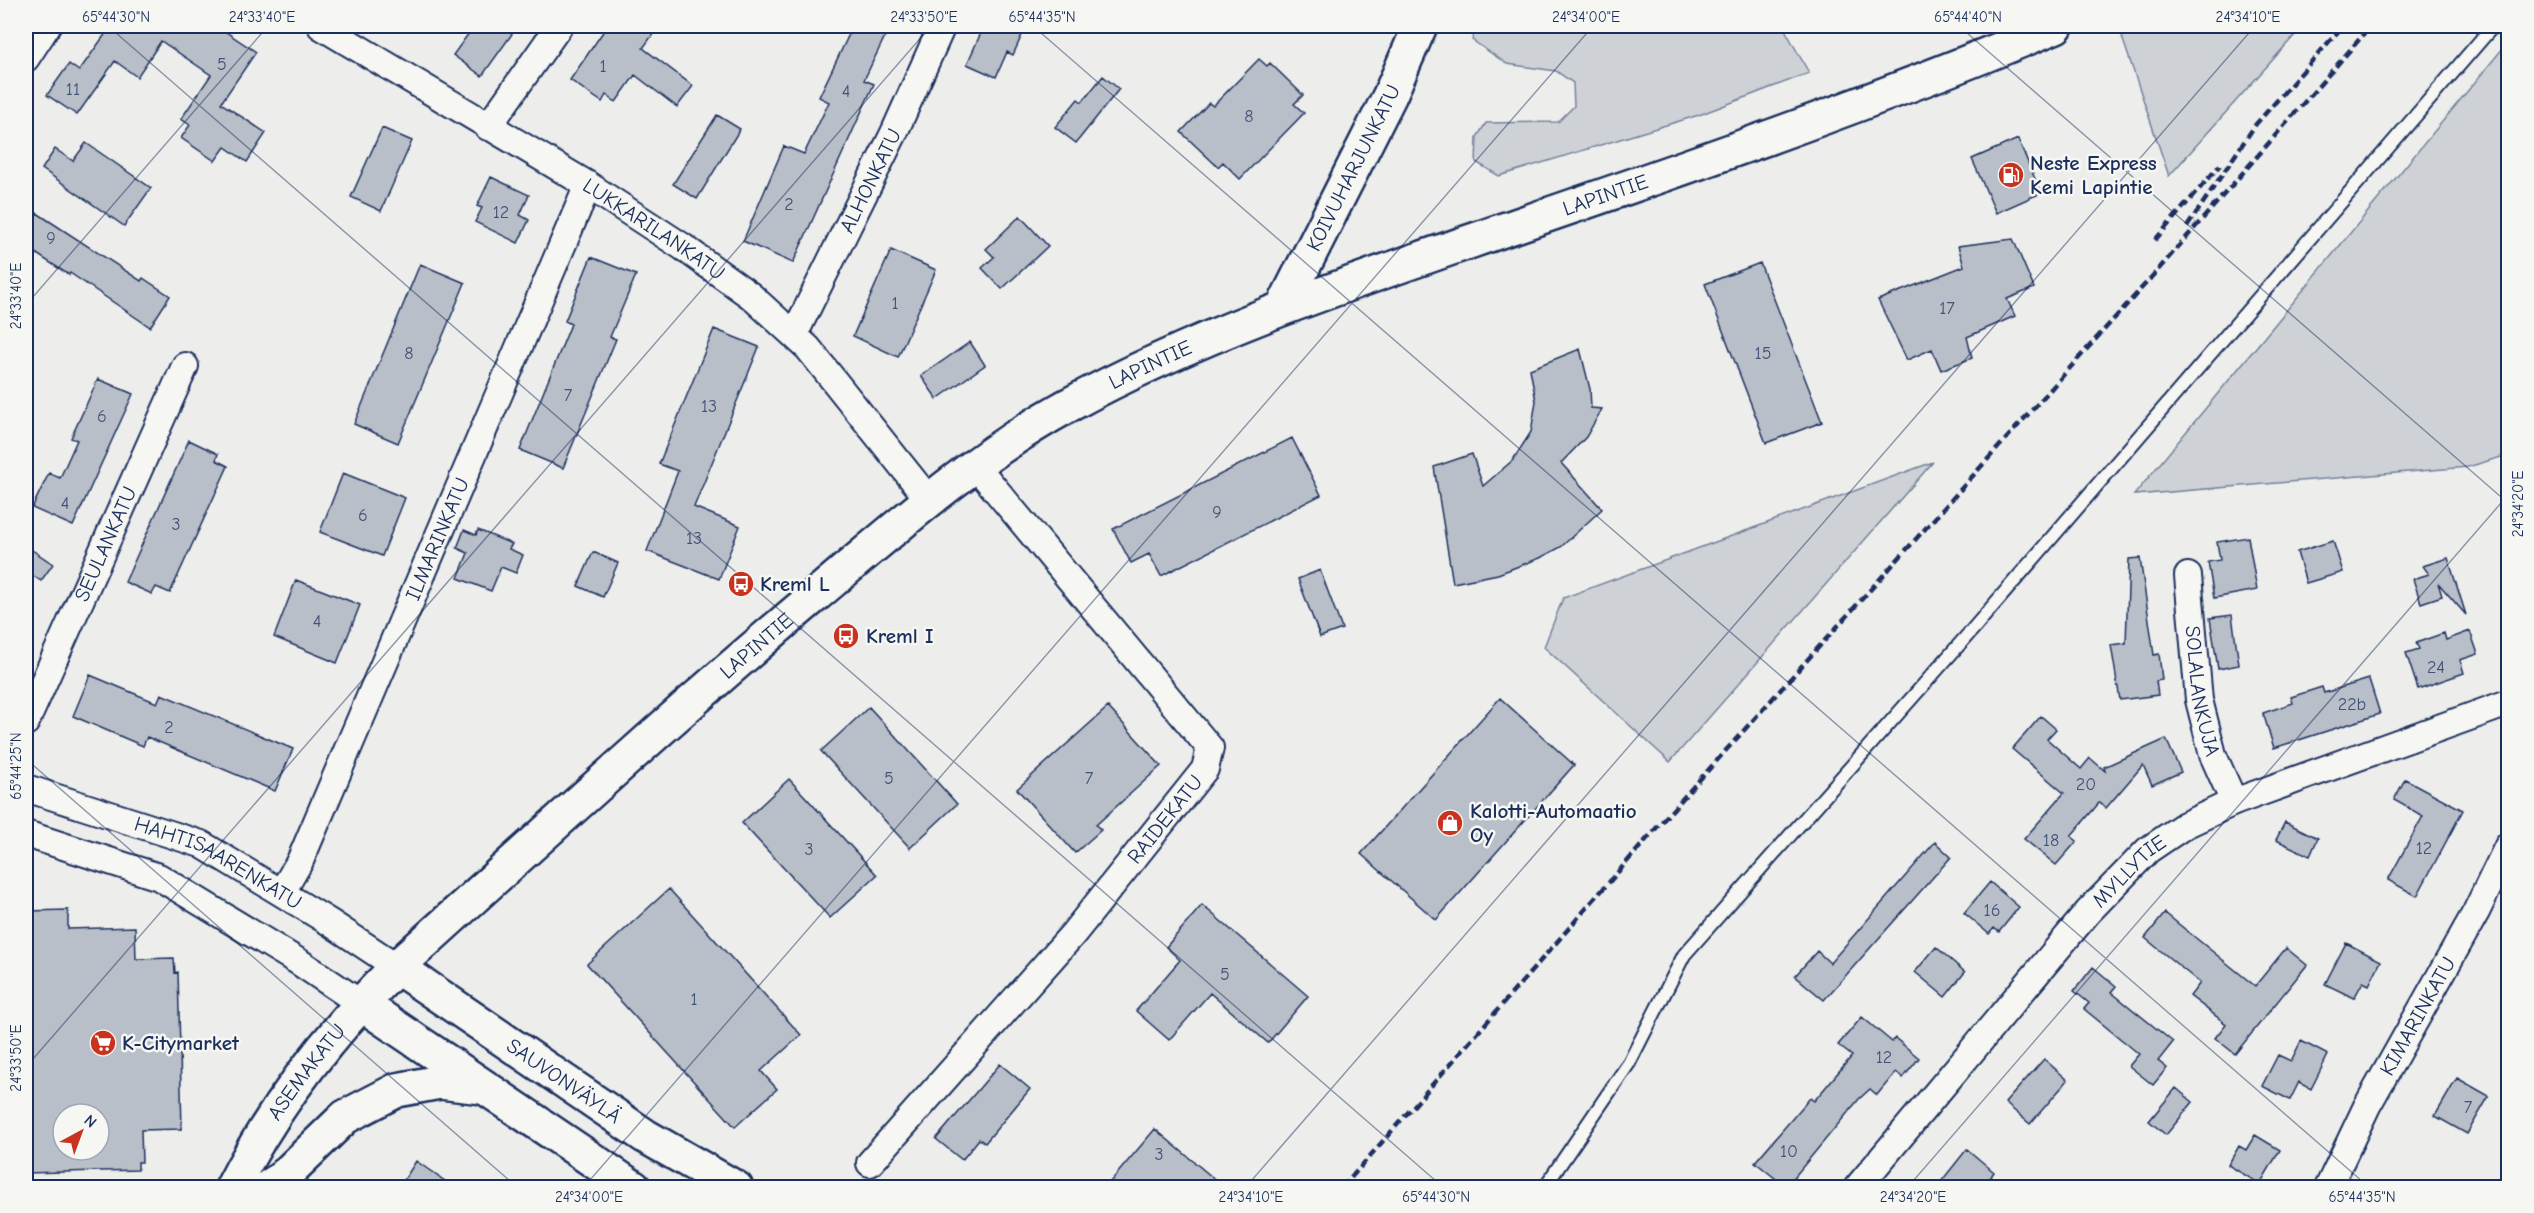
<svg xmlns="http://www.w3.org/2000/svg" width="2534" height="1213" viewBox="0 0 2534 1213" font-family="'Comic Neue',sans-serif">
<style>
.green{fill:#ced2d7;stroke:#74809a;stroke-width:1.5}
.building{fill:#b9bfc8;stroke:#1b2f5e;stroke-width:1.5;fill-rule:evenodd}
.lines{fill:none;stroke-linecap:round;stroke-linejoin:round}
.lane-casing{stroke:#1b2f5e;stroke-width:16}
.street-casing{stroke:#1b2f5e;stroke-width:30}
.secondary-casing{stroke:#1b2f5e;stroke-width:38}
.lane{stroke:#f6f6f2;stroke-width:12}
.street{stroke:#f6f6f2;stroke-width:26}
.secondary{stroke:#f6f6f2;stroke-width:33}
.rail{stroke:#1b2f5e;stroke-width:4.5;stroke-dasharray:9 4.5;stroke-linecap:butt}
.ticks{fill:none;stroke:#1b2f5e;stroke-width:1.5;stroke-opacity:0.45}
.labels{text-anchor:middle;stroke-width:5;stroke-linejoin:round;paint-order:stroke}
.number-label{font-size:18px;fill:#425378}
.poi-label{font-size:21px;font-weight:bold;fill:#1b2f5e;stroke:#f6f6f2;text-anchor:start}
.street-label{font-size:21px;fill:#1b2f5e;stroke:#f6f6f2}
.neatline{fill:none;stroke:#1b2f5e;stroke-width:2}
.ticks-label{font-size:15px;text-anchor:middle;fill:#1b2f5e}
</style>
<rect width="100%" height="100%" fill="#edeeec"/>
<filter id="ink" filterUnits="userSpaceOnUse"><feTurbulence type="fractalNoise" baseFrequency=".0167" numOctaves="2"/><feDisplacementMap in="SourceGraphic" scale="12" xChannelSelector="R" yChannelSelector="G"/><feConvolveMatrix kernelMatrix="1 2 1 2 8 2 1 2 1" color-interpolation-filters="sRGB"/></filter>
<g filter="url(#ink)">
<path class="green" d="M 1476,26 L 1783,26 L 1809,73 L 1699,115 L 1499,176 L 1476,162 L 1477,137 L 1486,123 L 1558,122 L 1574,106 L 1573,83 L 1556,71 L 1507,64 L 1472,40 Z
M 2145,26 L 2303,26 L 2169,176 L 2122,37 Z
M 2508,42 L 2508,455 L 2468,467 L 2134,495 Z
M 1933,462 L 1670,762 L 1544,647 L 1563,598 Z"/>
<path class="building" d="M 111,26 L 217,26 L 256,52 L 221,103 L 266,133 L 247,162 L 225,147 L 215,161 L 181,138 L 190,125 L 181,119 L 211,75 L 161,41 L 137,77 L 115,61 L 77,115 L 47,95 L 69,64 L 79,71 Z
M 474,26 L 501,26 L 512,34 L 482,76 L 453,55 Z
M 607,26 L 659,26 L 643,48 L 693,86 L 677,107 L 635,75 L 616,102 L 606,95 L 602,102 L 570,80 Z
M 853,26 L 890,26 L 864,80 L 874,84 L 793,263 L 743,241 L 784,146 L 804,154 L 829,102 L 819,97 Z
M 984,26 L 1026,26 L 1013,55 L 1007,52 L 996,77 L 967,64 Z
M 1259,59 L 1267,66 L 1270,63 L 1303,95 L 1294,104 L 1304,113 L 1240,179 L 1223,162 L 1218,167 L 1181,132 L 1209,103 L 1213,106 Z
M 1103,76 L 1119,89 L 1076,143 L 1055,127 L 1078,99 L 1082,102 Z
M 717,115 L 740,129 L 697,199 L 673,184 Z
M 382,128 L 412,141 L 381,211 L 351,197 Z
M 2018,139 L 2041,193 L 1996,213 L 1972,159 Z
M 86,143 L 151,188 L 124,226 L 42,169 L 55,149 L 73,161 Z
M 491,177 L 529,195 L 520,215 L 529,220 L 518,243 L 475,222 L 482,208 L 477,206 Z
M 37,213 L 141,281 L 143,278 L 170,296 L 150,327 L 70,273 L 69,275 L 26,247 L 26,231 Z
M 1020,216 L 1048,246 L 1002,289 L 982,268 L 994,257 L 986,249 Z
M 2013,239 L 2034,288 L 2007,299 L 2015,316 L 1967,337 L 1972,358 L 1941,370 L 1932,349 L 1907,360 L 1878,300 L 1964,266 L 1958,246 Z
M 891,250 L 936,270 L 898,357 L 853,336 Z
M 591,257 L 636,275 L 610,337 L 616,339 L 563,468 L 520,450 L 571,324 L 565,321 Z
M 1760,263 L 1822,422 L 1766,443 L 1705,284 Z
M 420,264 L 465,283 L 398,443 L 354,424 Z
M 714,329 L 759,347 L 694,507 L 740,526 L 719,579 L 647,551 L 678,471 L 659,464 Z
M 970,342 L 985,365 L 937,399 L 921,376 Z
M 1580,349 L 1590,389 L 1591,408 L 1602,409 L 1586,437 L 1561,463 L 1602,509 L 1561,547 L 1540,558 L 1498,574 L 1453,583 L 1434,467 L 1472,454 L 1483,486 L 1513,460 L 1531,432 L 1536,401 L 1530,369 Z
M 98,379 L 133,394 L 73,526 L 32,508 L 49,473 L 60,478 L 77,440 L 71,438 Z
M 1292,438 L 1321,495 L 1161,576 L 1149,554 L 1131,563 L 1113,529 Z
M 189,440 L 218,454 L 216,460 L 228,466 L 170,593 L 156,587 L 152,594 L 125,582 Z
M 343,473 L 405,498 L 382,556 L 320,532 Z
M 464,530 L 476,535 L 478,530 L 512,544 L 509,549 L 523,555 L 516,573 L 501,567 L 491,591 L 458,578 L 468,553 L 457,548 Z
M 2248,537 L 2257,590 L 2214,598 L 2208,562 L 2220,560 L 2217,542 Z
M 2333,541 L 2343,572 L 2306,583 L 2297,552 Z
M 26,546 L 53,564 L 41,581 L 26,571 Z
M 593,552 L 618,563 L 603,597 L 578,586 Z
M 2140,558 L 2154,655 L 2159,654 L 2162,680 L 2156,681 L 2158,695 L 2120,700 L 2111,645 L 2126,643 L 2129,559 Z
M 2448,558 L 2466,615 L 2438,583 L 2442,596 L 2421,603 L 2413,579 L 2429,574 L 2423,566 Z
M 1320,570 L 1342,629 L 1320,637 L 1298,579 Z
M 296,580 L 360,605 L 337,663 L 274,637 Z
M 2232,615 L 2239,665 L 2218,669 L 2210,618 Z
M 2470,631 L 2478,654 L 2460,660 L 2464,673 L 2418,689 L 2406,653 L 2419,649 L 2416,643 L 2444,633 L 2446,640 Z
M 90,675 L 157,703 L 161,694 L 293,749 L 275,791 L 147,737 L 143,746 L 73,716 Z
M 2369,679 L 2380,714 L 2274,748 L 2263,713 L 2293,703 L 2291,697 L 2322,687 L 2324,693 Z
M 1500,698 L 1574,765 L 1436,920 L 1361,854 Z
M 869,707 L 957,804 L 910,848 L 821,751 Z
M 1108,707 L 1161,766 L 1096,825 L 1101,830 L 1075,853 L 1017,789 Z
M 2041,716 L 2056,729 L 2047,739 L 2081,769 L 2090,758 L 2105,771 L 2104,767 L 2166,739 L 2181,772 L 2152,785 L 2143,765 L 2106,808 L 2099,803 L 2071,836 L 2077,841 L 2056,865 L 2024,839 L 2064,793 L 2012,749 Z
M 789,779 L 877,875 L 830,918 L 742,823 Z
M 2405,779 L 2463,810 L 2417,896 L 2388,880 L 2423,816 L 2394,800 Z
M 2285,822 L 2318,838 L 2310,856 L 2276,840 Z
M 1935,842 L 1951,857 L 1824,1000 L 1795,976 L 1817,951 L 1830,963 Z
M 1990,882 L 2019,907 L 1999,932 L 1994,928 L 1989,934 L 1964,913 Z
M 669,889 L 801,1035 L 761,1071 L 777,1089 L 735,1127 L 587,964 Z
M 1202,905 L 1308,996 L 1268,1043 L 1210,993 L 1169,1040 L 1136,1011 L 1180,960 L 1166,947 Z
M 68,910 L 68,929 L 135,927 L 136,959 L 174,958 L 175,973 L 178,972 L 182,1129 L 141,1130 L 142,1162 L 138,1162 L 138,1170 L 26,1173 L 26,911 ZM 63,1114 L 99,1114 L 99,1150 L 63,1150 Z
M 2165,913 L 2255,986 L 2286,948 L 2307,965 L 2235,1054 L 2215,1038 L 2226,1024 L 2190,996 L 2200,983 L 2145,938 Z
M 2346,943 L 2381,961 L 2369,985 L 2363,982 L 2354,998 L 2325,984 Z
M 1936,947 L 1965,972 L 1945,997 L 1915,972 Z
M 2093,967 L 2116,986 L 2111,992 L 2173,1042 L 2158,1061 L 2167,1068 L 2153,1085 L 2129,1066 L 2139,1054 L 2084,1009 L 2089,1003 L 2074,991 Z
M 1862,1017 L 1892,1042 L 1895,1038 L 1919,1058 L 1903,1078 L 1896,1072 L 1877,1095 L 1870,1089 L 1859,1099 L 1786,1187 L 1755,1162 L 1810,1098 L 1814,1101 L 1852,1056 L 1838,1045 Z
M 2301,1041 L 2328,1055 L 2311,1089 L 2299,1082 L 2290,1100 L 2262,1086 L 2278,1055 L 2291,1061 Z
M 2044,1059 L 2068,1080 L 2030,1124 L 2005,1103 Z
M 1000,1064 L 1030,1089 L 985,1143 L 979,1139 L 962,1160 L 936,1139 Z
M 2457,1078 L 2489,1096 L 2467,1134 L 2435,1116 Z
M 2176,1088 L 2193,1102 L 2166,1135 L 2149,1121 Z
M 1155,1129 L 1225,1188 L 1105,1188 Z
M 2255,1135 L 2280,1150 L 2260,1184 L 2228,1165 L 2239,1146 L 2246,1150 Z
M 1967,1149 L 1994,1172 L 1982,1188 L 1936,1188 Z
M 416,1161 L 455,1188 L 399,1188 Z"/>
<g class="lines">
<g class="lane-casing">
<path id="lane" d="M 1544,1188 L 1629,1063 L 1684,955 L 1973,629 L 2493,26"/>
</g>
<g class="street-casing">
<g id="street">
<path id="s1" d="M 321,26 L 588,185 L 683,247 L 751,296 L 808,348 L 929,500"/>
<path d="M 26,58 L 47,26"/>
<path d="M 488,127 L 559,26"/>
<path id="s2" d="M 795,333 L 894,133 L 942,26"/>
<path id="s3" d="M 2188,576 L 2199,700 L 2213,755 L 2234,802"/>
<path id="s4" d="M 26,722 L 185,366"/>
<path id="s5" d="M 26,788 L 201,844 L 329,922 L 397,967"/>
<path d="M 26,834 L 159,877 L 299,962 L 360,1003"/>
<path id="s6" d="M 282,892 L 300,861 L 588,185"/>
<path id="s7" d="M 870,1163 L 1073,934 L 1205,769 L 1210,748 L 975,465"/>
<path id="s8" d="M 1857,1188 L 2088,912 L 2148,850 L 2185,825 L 2234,802 L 2508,703"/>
<path id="s9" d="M 2328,1188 L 2367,1106 L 2476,912 L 2508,846"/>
</g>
</g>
<g class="secondary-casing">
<g id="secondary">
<path id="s10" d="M 1283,307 L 1390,95 L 1420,26"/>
<path id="s11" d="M 397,967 L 645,1136 L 736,1188"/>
<path d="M 360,1003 L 634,1188"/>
<path id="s12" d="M 232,1188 C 274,1105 331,1032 397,967 C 534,843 670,718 811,599 C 893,530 973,458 1067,406 C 1210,328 1365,278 1518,225 C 1699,163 1880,100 2056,26"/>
<path d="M 267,1188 L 282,1178 L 345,1117 L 397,1090 L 440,1082 L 482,1087"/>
</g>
</g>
<use href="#lane" class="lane"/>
<use href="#street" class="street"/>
<use href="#secondary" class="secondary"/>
<path class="rail" d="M 2187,227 L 2256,124 L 2343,26
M 2155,240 L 2220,165
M 1342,1188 L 1666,817 L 2157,271 L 2371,26"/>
</g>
</g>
<path class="ticks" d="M 108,26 L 1444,1188M 1033,26 L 2370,1188M 1959,26 L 2508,503M 26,305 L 268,26M 26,759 L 518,1188M 26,1067 L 931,26M 583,1188 L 1593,26M 1245,1188 L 2255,26M 1907,1188 L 2508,495"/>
<defs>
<g id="fuel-disc" transform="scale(1.35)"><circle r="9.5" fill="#c8321e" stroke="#f6f6f2"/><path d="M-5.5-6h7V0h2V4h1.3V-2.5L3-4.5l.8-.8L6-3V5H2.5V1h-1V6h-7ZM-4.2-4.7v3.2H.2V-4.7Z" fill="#fff"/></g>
<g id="bus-disc" transform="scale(1.35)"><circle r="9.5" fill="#c8321e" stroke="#f6f6f2"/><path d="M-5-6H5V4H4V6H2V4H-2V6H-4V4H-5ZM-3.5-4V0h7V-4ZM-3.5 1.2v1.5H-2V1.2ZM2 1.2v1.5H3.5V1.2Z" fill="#fff"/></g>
<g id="shop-disc" transform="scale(1.35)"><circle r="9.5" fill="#c8321e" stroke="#f6f6f2"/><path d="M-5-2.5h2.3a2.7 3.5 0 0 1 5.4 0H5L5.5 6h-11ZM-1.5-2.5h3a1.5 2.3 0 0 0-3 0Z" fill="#fff"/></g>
<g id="supermarket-disc" transform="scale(1.35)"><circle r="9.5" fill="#c8321e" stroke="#f6f6f2"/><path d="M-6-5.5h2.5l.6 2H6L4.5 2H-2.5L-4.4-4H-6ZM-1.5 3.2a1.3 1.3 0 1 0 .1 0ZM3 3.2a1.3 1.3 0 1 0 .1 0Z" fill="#fff"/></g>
</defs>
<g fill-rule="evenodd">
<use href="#fuel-disc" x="2011" y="175"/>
<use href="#bus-disc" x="741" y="584"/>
<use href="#bus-disc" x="846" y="636"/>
<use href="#shop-disc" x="1450" y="823"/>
<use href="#supermarket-disc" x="103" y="1043"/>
</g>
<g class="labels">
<g class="number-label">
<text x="222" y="70">5</text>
<text x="603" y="72">1</text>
<text x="73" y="95">11</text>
<text x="846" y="97">4</text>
<text x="1249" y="122">8</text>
<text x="789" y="210">2</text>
<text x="501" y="218">12</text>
<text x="51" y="244">9</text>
<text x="895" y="309">1</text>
<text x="1947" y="314">17</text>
<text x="409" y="359">8</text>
<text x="1763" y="359">15</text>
<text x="568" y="401">7</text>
<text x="709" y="412">13</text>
<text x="102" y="422">6</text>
<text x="65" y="509">4</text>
<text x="1217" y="518">9</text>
<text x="363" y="521">6</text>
<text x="176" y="530">3</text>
<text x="694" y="544">13</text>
<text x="317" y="627">4</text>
<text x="2436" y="673">24</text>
<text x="2352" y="710">22b</text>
<text x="169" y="733">2</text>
<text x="889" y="784">5</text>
<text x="1089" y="784">7</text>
<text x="2086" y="790">20</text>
<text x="2051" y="846">18</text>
<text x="2424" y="854">12</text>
<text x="809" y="855">3</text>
<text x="1992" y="916">16</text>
<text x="1225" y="980">5</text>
<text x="694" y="1005">1</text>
<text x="1884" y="1063">12</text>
<text x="2468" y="1113">7</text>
<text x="1789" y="1157">10</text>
<text x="1159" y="1160">3</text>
</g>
<g class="poi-label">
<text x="2030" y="170">Neste Express<tspan x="2030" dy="24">Kemi Lapintie</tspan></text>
<text x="760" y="591">Kreml L</text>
<text x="866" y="643">Kreml I</text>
<text x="1470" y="818">Kalotti-Automaatio<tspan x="1470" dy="24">Oy</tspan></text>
<text x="122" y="1050">K-Citymarket</text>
</g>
<g class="street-label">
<text dy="7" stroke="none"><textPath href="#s10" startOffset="156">KOIVUHARJUNKATU</textPath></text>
<text dy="7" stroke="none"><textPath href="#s2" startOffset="170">ALHONKATU</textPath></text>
<text dy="7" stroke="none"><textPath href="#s12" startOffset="1731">LAPINTIE</textPath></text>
<text dy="7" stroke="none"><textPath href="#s1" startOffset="390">LUKKARILANKATU</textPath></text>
<text dy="7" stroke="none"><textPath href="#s12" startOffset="1245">LAPINTIE</textPath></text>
<text dy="7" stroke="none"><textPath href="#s6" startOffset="386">ILMARINKATU</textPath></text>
<text dy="7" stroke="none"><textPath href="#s4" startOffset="195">SEULANKATU</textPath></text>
<text dy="7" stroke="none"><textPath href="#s12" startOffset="759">LAPINTIE</textPath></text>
<text dy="7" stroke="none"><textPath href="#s3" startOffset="116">SOLALANKUJA</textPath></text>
<text dy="7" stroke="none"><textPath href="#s7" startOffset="453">RAIDEKATU</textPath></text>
<text dy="7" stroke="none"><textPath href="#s5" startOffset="207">HAHTISAARENKATU</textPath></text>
<text dy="7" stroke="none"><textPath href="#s8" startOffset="418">MYLLYTIE</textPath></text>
<text dy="7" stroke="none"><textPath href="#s9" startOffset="194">KIMARINKATU</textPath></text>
<text dy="7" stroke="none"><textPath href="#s12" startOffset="138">ASEMAKATU</textPath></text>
<text dy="7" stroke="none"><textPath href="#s11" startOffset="202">SAUVONVÄYLÄ</textPath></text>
</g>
</g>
<rect width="2534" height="1213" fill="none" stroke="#f6f6f2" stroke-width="66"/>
<g transform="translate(81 1132) rotate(41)"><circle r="28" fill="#f6f6f2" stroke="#9ea6b7" stroke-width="1.5"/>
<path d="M0-4.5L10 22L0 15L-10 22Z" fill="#c8321e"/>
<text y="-9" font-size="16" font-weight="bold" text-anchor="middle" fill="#1b2f5e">N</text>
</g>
<rect x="33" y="33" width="2468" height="1147" class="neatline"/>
<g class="ticks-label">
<text x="116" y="22">65°44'30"N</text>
<text x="262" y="22">24°33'40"E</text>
<text x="924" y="22">24°33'50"E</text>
<text x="1042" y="22">65°44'35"N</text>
<text x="1586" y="22">24°34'00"E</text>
<text x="1968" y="22">65°44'40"N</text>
<text x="2248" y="22">24°34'10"E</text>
<text transform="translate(16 296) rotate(-90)" y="5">24°33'40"E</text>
<text transform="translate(2518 504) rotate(-90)" y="5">24°34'20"E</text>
<text transform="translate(16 766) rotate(-90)" y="5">65°44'25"N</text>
<text transform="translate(16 1058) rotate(-90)" y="5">24°33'50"E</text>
<text x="589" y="1202">24°34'00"E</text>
<text x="1251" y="1202">24°34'10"E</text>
<text x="1436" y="1202">65°44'30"N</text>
<text x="1913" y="1202">24°34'20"E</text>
<text x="2362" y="1202">65°44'35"N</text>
</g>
</svg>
